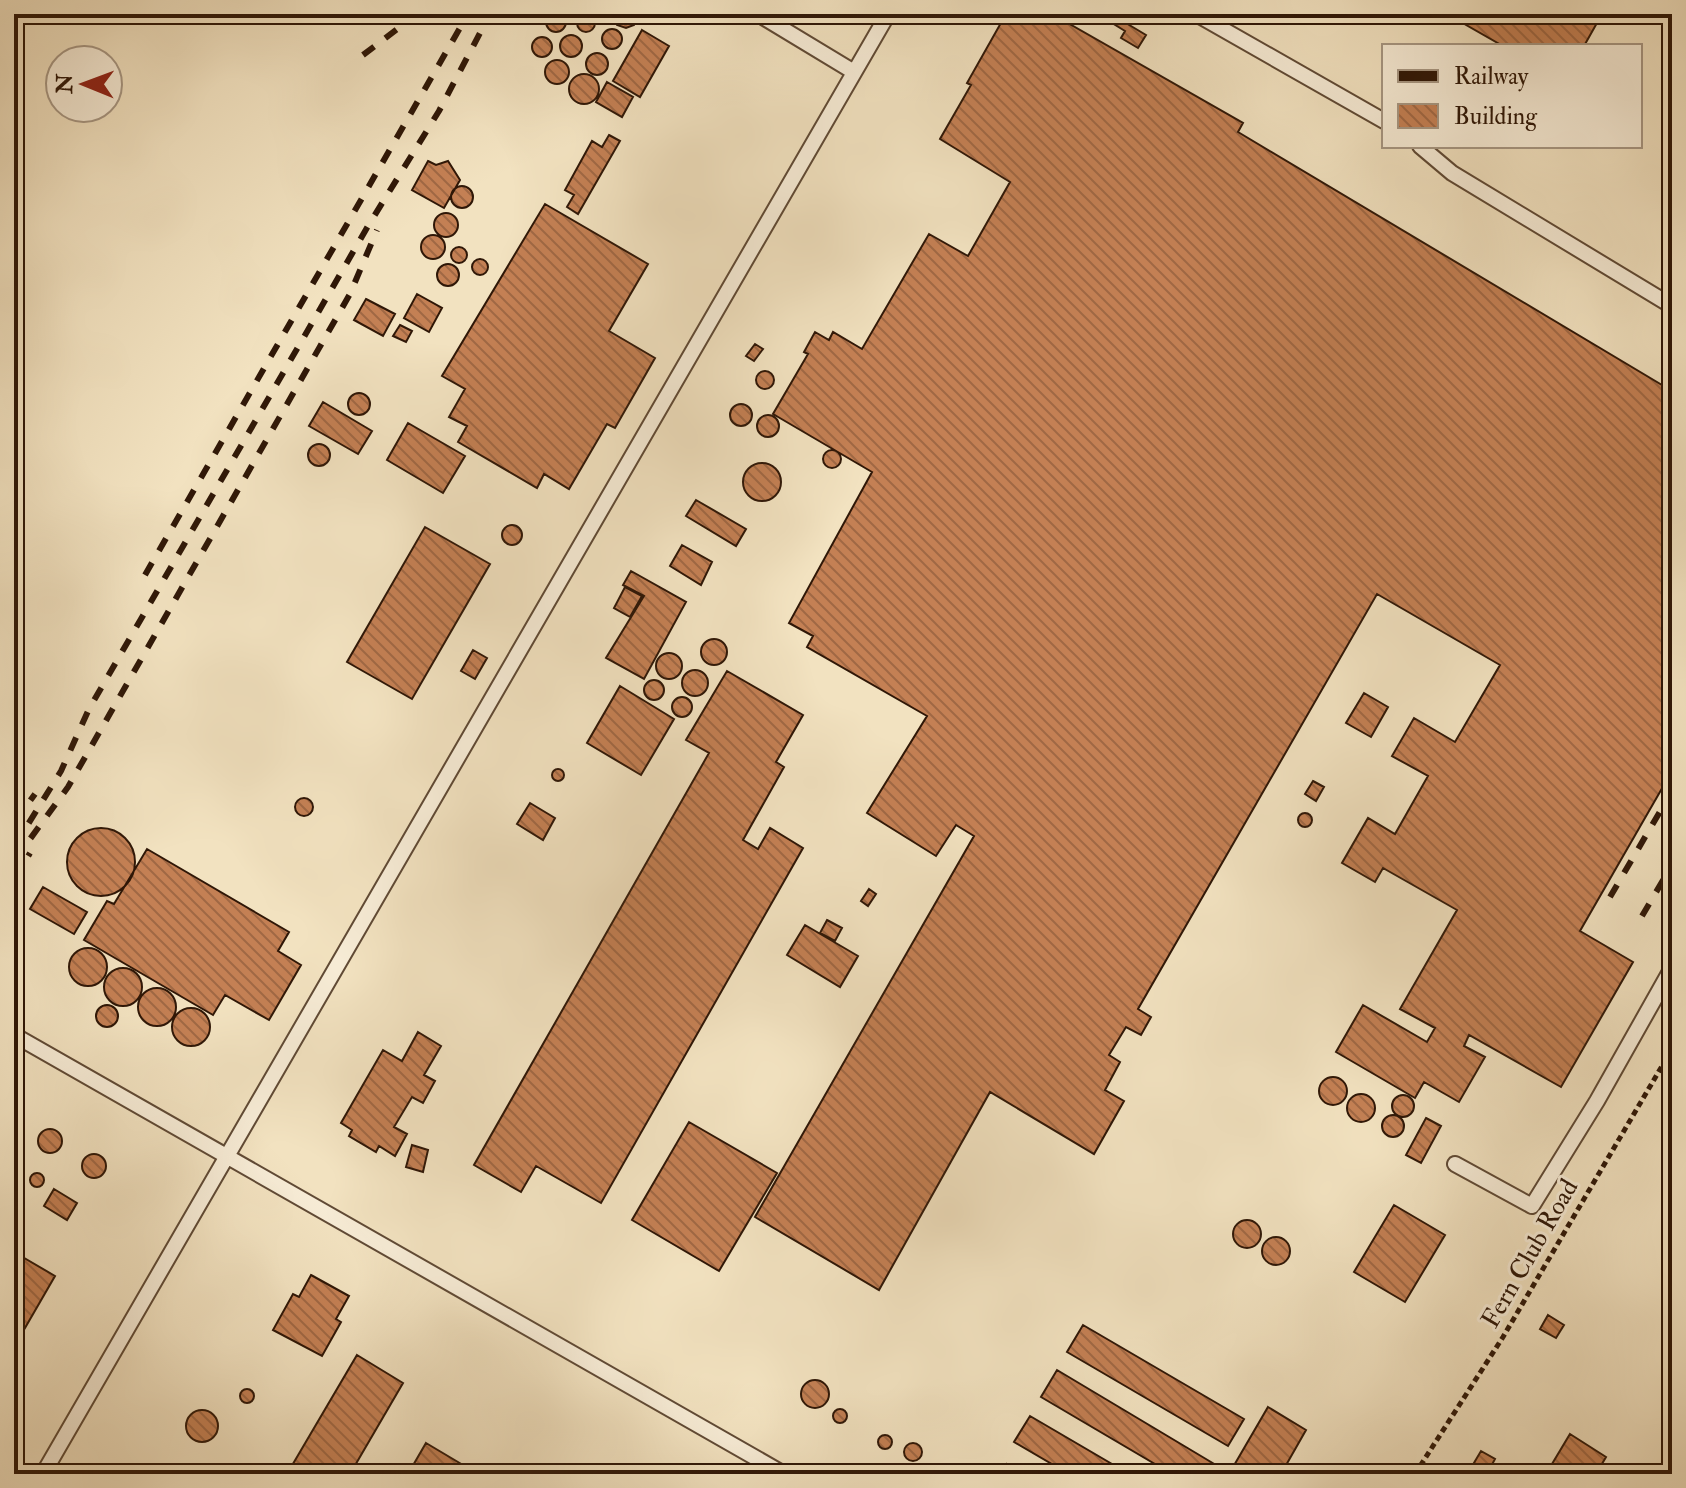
<svg xmlns="http://www.w3.org/2000/svg" width="1686" height="1488" viewBox="0 0 1686 1488" font-family="'IM FELL Double Pica',serif">
<style>
.building{fill:url(#building-back-hatch);stroke:#2f1707;stroke-width:2}
.lines{fill:none;stroke-linecap:round;stroke-linejoin:round}
.service-casing{stroke:#604a35;stroke-width:18}
.path{stroke:#2f1707;stroke-width:5;stroke-dasharray:6 4;stroke-linecap:butt}
.service{stroke:#f7ecd6;stroke-width:14}
.rail{stroke:#2f1707;stroke-width:6;stroke-dasharray:14 14;stroke-linecap:butt}
.labels{text-anchor:middle;stroke-width:6;stroke-linejoin:round;paint-order:stroke}
.street-label{font-size:26px;fill:#2f1707;stroke:#f7ecd6}
</style>
<defs>
<pattern id="building-back-hatch" width="6" height="6" patternUnits="userSpaceOnUse" patternTransform="scale(2)"><rect width="6" height="6" fill="#c48054"/><path d="M-1 5l2 2M0 0l6 6M5-1l2 2" fill="none" stroke="#a06844"/></pattern>
</defs>
<rect width="100%" height="100%" fill="#f2e2c0"/>
<filter id="stains"><feTurbulence type="fractalNoise" baseFrequency=".0025" numOctaves="4"/><feColorMatrix values="0 0 0 0 .2 0 0 0 0 .09 0 0 0 0 .02 0 0 0 .5 -.17"/></filter>
<radialGradient id="worn" r=".72"><stop offset=".6" stop-color="#630" stop-opacity="0"/><stop offset="1" stop-color="#630" stop-opacity=".3"/></radialGradient>
<path class="building" d="M546 22a10 10 0 1 1 20 0a10 10 0 1 1-20 0Z
M 639,14 L 634,25 L 626,28 L 617,25 L 611,15 Z
M 1006,14 L 1052,14 L 1243,123 L 1238,132 L 1672,391 L 1672,771 L 1580,931 L 1633,962 L 1561,1087 L 1469,1035 L 1464,1046 L 1485,1057 L 1459,1102 L 1424,1082 L 1415,1098 L 1336,1052 L 1363,1005 L 1427,1042 L 1435,1028 L 1400,1009 L 1457,910 L 1383,868 L 1375,882 L 1342,863 L 1368,818 L 1395,834 L 1428,776 L 1392,756 L 1414,718 L 1455,742 L 1500,665 L 1377,594 L 1138,1009 L 1151,1017 L 1141,1035 L 1126,1027 L 1109,1055 L 1120,1062 L 1105,1090 L 1124,1101 L 1094,1154 L 990,1092 L 879,1290 L 755,1217 L 974,836 L 956,825 L 936,856 L 867,813 L 927,716 L 807,647 L 813,636 L 789,623 L 872,472 L 773,414 L 808,354 L 804,352 L 815,332 L 829,340 L 833,332 L 862,349 L 929,234 L 968,256 L 1010,182 L 940,139 L 971,85 L 967,83 Z
M 1447,14 L 1602,14 L 1584,46 L 1503,46 Z
M577 23a9 9 0 1 1 18 0a9 9 0 1 1-18 0Z
M 1116,17 L 1146,35 L 1138,48 L 1121,38 L 1125,31 L 1112,23 Z
M602 39a10 10 0 1 1 20 0a10 10 0 1 1-20 0Z
M 642,30 L 669,46 L 640,97 L 613,81 Z
M560 46a11 11 0 1 1 22 0a11 11 0 1 1-22 0Z
M532 47a10 10 0 1 1 20 0a10 10 0 1 1-20 0Z
M586 64a11 11 0 1 1 22 0a11 11 0 1 1-22 0Z
M545 72a12 12 0 1 1 24 0a12 12 0 1 1-24 0Z
M569 89a15 15 0 1 1 30 0a15 15 0 1 1-30 0Z
M 607,82 L 633,97 L 622,117 L 596,102 Z
M 609,135 L 620,141 L 578,214 L 567,207 L 574,195 L 565,190 L 592,141 L 602,147 Z
M 428,161 L 436,165 L 448,161 L 460,180 L 444,208 L 412,190 Z
M451 197a11 11 0 1 1 22 0a11 11 0 1 1-22 0Z
M 545,204 L 648,264 L 609,331 L 655,358 L 615,428 L 607,424 L 569,489 L 544,474 L 537,488 L 458,442 L 467,426 L 449,417 L 465,389 L 442,376 Z
M434 225a12 12 0 1 1 24 0a12 12 0 1 1-24 0Z
M421 247a12 12 0 1 1 24 0a12 12 0 1 1-24 0Z
M451 255a8 8 0 1 1 16 0a8 8 0 1 1-16 0Z
M472 267a8 8 0 1 1 16 0a8 8 0 1 1-16 0Z
M437 275a11 11 0 1 1 22 0a11 11 0 1 1-22 0Z
M 417,294 L 442,308 L 429,332 L 404,318 Z
M 366,299 L 395,314 L 383,336 L 354,320 Z
M 400,325 L 412,331 L 406,342 L 393,336 Z
M 755,344 L 763,349 L 754,361 L 746,356 Z
M756 380a9 9 0 1 1 18 0a9 9 0 1 1-18 0Z
M348 404a11 11 0 1 1 22 0a11 11 0 1 1-22 0Z
M 323,402 L 372,431 L 358,454 L 309,426 Z
M730 415a11 11 0 1 1 22 0a11 11 0 1 1-22 0Z
M757 426a11 11 0 1 1 22 0a11 11 0 1 1-22 0Z
M 408,423 L 465,456 L 443,493 L 387,460 Z
M308 455a11 11 0 1 1 22 0a11 11 0 1 1-22 0Z
M823 459a9 9 0 1 1 18 0a9 9 0 1 1-18 0Z
M743 482a19 19 0 1 1 38 0a19 19 0 1 1-38 0Z
M 696,500 L 746,529 L 736,546 L 686,516 Z
M502 535a10 10 0 1 1 20 0a10 10 0 1 1-20 0Z
M 425,527 L 490,564 L 412,699 L 347,662 Z
M 682,545 L 712,562 L 701,585 L 670,566 Z
M 631,571 L 686,602 L 644,679 L 606,658 L 644,596 L 623,585 Z
M 625,587 L 642,596 L 630,617 L 614,608 Z
M701 652a13 13 0 1 1 26 0a13 13 0 1 1-26 0Z
M 473,650 L 487,658 L 475,679 L 461,671 Z
M656 666a13 13 0 1 1 26 0a13 13 0 1 1-26 0Z
M682 683a13 13 0 1 1 26 0a13 13 0 1 1-26 0Z
M 727,671 L 803,715 L 776,762 L 784,767 L 743,840 L 758,849 L 770,828 L 803,848 L 601,1203 L 536,1166 L 521,1192 L 474,1165 L 709,753 L 686,740 Z
M644 690a10 10 0 1 1 20 0a10 10 0 1 1-20 0Z
M 620,686 L 674,719 L 641,775 L 587,743 Z
M 1364,693 L 1388,707 L 1371,737 L 1346,723 Z
M672 707a10 10 0 1 1 20 0a10 10 0 1 1-20 0Z
M552 775a6 6 0 1 1 12 0a6 6 0 1 1-12 0Z
M 1313,781 L 1324,787 L 1316,801 L 1305,794 Z
M295 807a9 9 0 1 1 18 0a9 9 0 1 1-18 0Z
M 530,803 L 555,818 L 543,840 L 517,824 Z
M1298 820a7 7 0 1 1 14 0a7 7 0 1 1-14 0Z
M67 862a34 34 0 1 1 68 0a34 34 0 1 1-68 0Z
M 147,849 L 289,932 L 278,951 L 301,965 L 269,1020 L 225,995 L 213,1015 L 84,940 L 107,901 L 114,904 Z
M 43,887 L 87,912 L 74,934 L 30,909 Z
M 869,889 L 876,894 L 868,906 L 861,901 Z
M 827,920 L 842,928 L 835,941 L 820,933 Z
M 805,925 L 858,956 L 840,987 L 787,955 Z
M69 967a19 19 0 1 1 38 0a19 19 0 1 1-38 0Z
M104 987a19 19 0 1 1 38 0a19 19 0 1 1-38 0Z
M138 1007a19 19 0 1 1 38 0a19 19 0 1 1-38 0Z
M96 1016a11 11 0 1 1 22 0a11 11 0 1 1-22 0Z
M172 1027a19 19 0 1 1 38 0a19 19 0 1 1-38 0Z
M 418,1032 L 441,1046 L 424,1075 L 435,1081 L 423,1103 L 412,1097 L 394,1127 L 407,1134 L 395,1156 L 379,1146 L 376,1152 L 349,1136 L 352,1130 L 341,1123 L 383,1050 L 402,1061 Z
M1319 1091a14 14 0 1 1 28 0a14 14 0 1 1-28 0Z
M1347 1108a14 14 0 1 1 28 0a14 14 0 1 1-28 0Z
M1392 1106a11 11 0 1 1 22 0a11 11 0 1 1-22 0Z
M1382 1126a11 11 0 1 1 22 0a11 11 0 1 1-22 0Z
M 1426,1118 L 1441,1126 L 1421,1163 L 1406,1155 Z
M 689,1122 L 777,1173 L 719,1271 L 632,1220 Z
M38 1141a12 12 0 1 1 24 0a12 12 0 1 1-24 0Z
M 412,1145 L 428,1150 L 423,1172 L 406,1167 Z
M82 1166a12 12 0 1 1 24 0a12 12 0 1 1-24 0Z
M30 1180a7 7 0 1 1 14 0a7 7 0 1 1-14 0Z
M 54,1189 L 77,1203 L 67,1220 L 44,1206 Z
M 1394,1205 L 1445,1235 L 1405,1302 L 1354,1272 Z
M1233 1234a14 14 0 1 1 28 0a14 14 0 1 1-28 0Z
M1262 1251a14 14 0 1 1 28 0a14 14 0 1 1-28 0Z
M 14,1252 L 55,1276 L 14,1347 Z
M 311,1275 L 349,1296 L 336,1319 L 341,1322 L 322,1356 L 273,1330 L 293,1294 L 299,1297 Z
M 1548,1315 L 1564,1325 L 1556,1338 L 1540,1329 Z
M 1083,1325 L 1244,1419 L 1228,1446 L 1067,1352 Z
M 357,1355 L 403,1383 L 350,1474 L 287,1474 Z
M 1057,1370 L 1216,1465 L 1211,1474 L 1172,1474 L 1041,1397 Z
M801 1394a14 14 0 1 1 28 0a14 14 0 1 1-28 0Z
M240 1396a7 7 0 1 1 14 0a7 7 0 1 1-14 0Z
M 1268,1407 L 1306,1430 L 1281,1474 L 1229,1474 Z
M833 1416a7 7 0 1 1 14 0a7 7 0 1 1-14 0Z
M186 1426a16 16 0 1 1 32 0a16 16 0 1 1-32 0Z
M 1030,1416 L 1129,1474 L 1069,1474 L 1014,1442 Z
M 1570,1434 L 1606,1457 L 1596,1474 L 1546,1474 Z
M878 1442a7 7 0 1 1 14 0a7 7 0 1 1-14 0Z
M904 1452a9 9 0 1 1 18 0a9 9 0 1 1-18 0Z
M 426,1443 L 478,1474 L 408,1474 Z
M 1481,1451 L 1495,1459 L 1487,1474 L 1450,1474 L 1455,1465 L 1468,1473 Z
M 1007,1464 L 1024,1474 L 1002,1474 Z"/>
<g class="lines">
<g class="service-casing">
<path id="service" d="M 758,14 L 854,72
M 1196,14 L 1384,121
M 1420,146 L 1452,173 L 1672,306
M 14,1035 L 784,1474
M 1455,1164 L 1532,1206 L 1597,1101 L 1672,968
M 43,1474 L 888,14"/>
</g>
<path class="path" d="M 1415,1474 L 1503,1337 L 1672,1049"/>
<use href="#service" class="service"/>
<path class="rail" d="M 363,55 L 417,14
M 145,575 L 468,14
M 14,823 L 35,794
M 14,847 L 61,771 L 89,709 L 368,226 L 439,111 L 490,14
M 14,861 L 68,787 L 350,294 L 377,230
M 14,880 L 30,853
M 1610,897 L 1672,791
M 1642,916 L 1672,865"/>
</g>
<g class="labels">
<g class="street-label">
<text transform="translate(1529 1253) rotate(-60)" y="9">Fern Club Road</text>
</g>
</g>
<rect width="1686" height="1488" fill="none" stroke="#f2e2c0" stroke-width="48"/>
<rect x="16" y="16" width="1654" height="1456" fill="none" stroke="#2f1707" stroke-width="4"/>
<rect x="24" y="24" width="1638" height="1440" fill="none" stroke="#2f1707" stroke-width="2"/>
<rect x="1382" y="44" width="260" height="104" fill="#f7ecd6" stroke="#a79783" stroke-width="2"/>
<rect x="1398" y="70" width="40" height="12" fill="#2f1707" stroke="#a79783" stroke-width="2"/>
<text x="1454" y="84" font-size="24" fill="#2f1707">Railway</text>
<rect x="1398" y="104" width="40" height="24" fill="url(#building-back-hatch)" stroke="#a79783" stroke-width="2"/>
<text x="1454" y="124" font-size="24" fill="#2f1707">Building</text>
<g transform="translate(84 84) rotate(271)"><circle r="38" fill="#f7ecd6" stroke="#a79783" stroke-width="2"/>
<path d="M0-6L14 30L0 20L-14 30Z" fill="#8f2418"/>
<text y="-12" font-size="22" font-weight="bold" text-anchor="middle" fill="#2f1707">N</text>
</g>
<rect width="100%" height="100%" filter="url(#stains)"/>
<rect width="100%" height="100%" fill="url(#worn)"/>
</svg>
